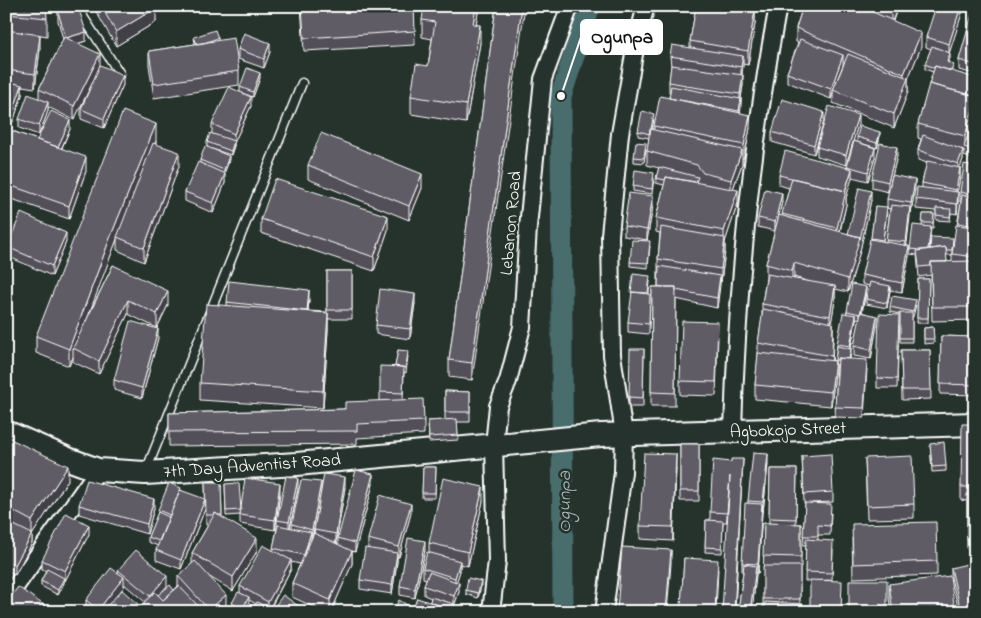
<svg xmlns="http://www.w3.org/2000/svg" width="981" height="618" viewBox="0 0 981 618" font-family="'Indie Flower',sans-serif">
<style>
.lines{fill:none;stroke-linecap:round;stroke-linejoin:round}
.canal{stroke:#486c6d;stroke-width:21}
.lane-casing{stroke:#fff;stroke-width:11}
.street-casing{stroke:#fff;stroke-width:20}
.secondary-casing{stroke:#fff;stroke-width:26}
.lane{stroke:#26332d;stroke-width:8}
.street{stroke:#26332d;stroke-width:16}
.secondary{stroke:#26332d;stroke-width:22}
.wall{fill:#524f58;stroke:#fff;fill-rule:evenodd}
.shaded-wall{fill:#424047;stroke:#fff}
.building{fill:#5f5c66;stroke:#fff}
.labels{text-anchor:middle;stroke-width:5;stroke-linejoin:round;paint-order:stroke}
.street-label{font-size:18px;fill:#fff;stroke:#26332d}
.water-label{font-size:19px;font-style:italic;fill:#adbdbd;stroke:#26332d}
.leader{fill:none;stroke:#fff;stroke-width:2}
.callout-dot{fill:#fff;stroke:#26332d;stroke-width:2}
.callout{fill:#fff;stroke:#fff;stroke-width:2}
.callout-label{font-size:19px;text-anchor:middle;font-weight:bold;fill:#111}
</style>
<rect width="100%" height="100%" fill="#26332d"/>
<filter id="ink" filterUnits="userSpaceOnUse"><feTurbulence type="fractalNoise" baseFrequency=".02" numOctaves="2"/><feDisplacementMap in="SourceGraphic" scale="10" xChannelSelector="R" yChannelSelector="G"/><feConvolveMatrix kernelMatrix="1 2 1 2 8 2 1 2 1" color-interpolation-filters="sRGB"/></filter>
<g filter="url(#ink)">
<g class="lines">
<path class="canal" d="M 563,612 L 561,96 L 590,6"/>
<g class="lane-casing">
<path id="lane" d="M 76,6 L 120,74
M 146,471 L 302,83"/>
</g>
<g class="street-casing">
<path id="street" d="M 733,430 C 737,288 751,146 778,6
M 6,600 L 98,470
M 491,612 L 497,561 L 494,445 L 498,406 L 508,381 L 522,327 L 528,227 L 543,79 L 570,6
M 604,612 L 623,472 L 624,434 L 612,355 L 610,235 L 620,134 L 636,43 L 646,6"/>
</g>
<g class="secondary-casing">
<path id="secondary" d="M 6,432 L 68,459 L 98,470 L 145,473 L 297,464 L 601,435 L 975,424"/>
</g>
<use href="#lane" class="lane"/>
<use href="#street" class="street"/>
<use href="#secondary" class="secondary"/>
</g>
<path class="wall" d="M 6,6 L 47,18 L 47,36 L 36,34 L 40,49 L 35,88 L 22,86 L 22,95 L 13,122 L 6,120 Z
M 94,6 L 154,6 L 156,22 L 116,46 L 94,8 Z
M 301,6 L 414,6 L 415,45 L 304,51 Z
M 476,6 L 478,6 L 478,12 L 476,25 L 480,43 L 466,123 L 411,114 L 411,96 L 428,66 L 432,39 L 422,37 L 422,20 Z
M 496,6 L 472,380 L 449,377 L 449,360 Z
M 696,6 L 757,6 L 755,11 L 755,24 L 748,65 L 743,64 L 742,75 L 743,85 L 741,99 L 740,113 L 750,128 L 744,158 L 742,158 L 742,164 L 733,189 L 738,203 L 725,242 L 725,251 L 721,282 L 720,282 L 717,308 L 676,299 L 675,406 L 651,406 L 652,287 L 658,287 L 658,259 L 660,233 L 656,232 L 656,218 L 664,185 L 656,183 L 656,178 L 659,168 L 647,165 L 647,151 L 649,138 L 638,136 L 638,131 L 654,119 L 652,129 L 654,129 L 654,126 L 669,98 L 670,92 L 669,92 L 669,82 L 671,66 L 670,56 L 690,48 L 690,41 Z
M 803,6 L 898,6 L 893,21 L 921,47 L 908,79 L 908,92 L 894,128 L 833,103 L 833,92 L 831,99 L 787,82 L 787,73 L 798,43 L 796,42 L 796,28 Z
M 963,6 L 963,10 L 949,53 L 950,58 L 948,63 L 954,70 L 953,72 L 975,78 L 975,160 L 964,156 L 964,150 L 961,149 L 963,159 L 960,168 L 960,178 L 957,192 L 958,201 L 957,214 L 951,213 L 950,221 L 936,220 L 936,211 L 916,209 L 916,199 L 922,187 L 922,183 L 927,163 L 918,160 L 918,150 L 921,139 L 918,138 L 918,124 L 933,72 L 925,69 L 925,64 L 931,49 L 926,47 L 926,37 Z
M 975,7 L 975,74 L 959,70 L 959,60 Z
M 58,12 L 86,41 L 77,44 L 100,66 L 123,85 L 104,128 L 81,119 L 81,109 L 91,85 L 74,120 L 48,107 L 48,111 L 39,135 L 19,128 L 19,119 L 39,98 L 39,89 L 63,39 L 58,21 Z
M 194,37 L 218,41 L 239,71 L 239,85 L 154,98 L 149,65 L 149,51 L 195,44 Z
M 238,49 L 270,52 L 264,68 L 238,59 Z
M 260,78 L 253,97 L 242,93 L 251,106 L 234,143 L 234,146 L 231,155 L 212,149 L 229,161 L 224,173 L 225,183 L 213,213 L 185,201 L 185,192 L 200,163 L 200,160 L 207,147 L 207,142 L 212,134 L 212,124 L 240,92 L 240,87 Z
M 6,121 L 10,130 L 37,140 L 70,129 L 62,148 L 86,171 L 69,219 L 6,197 Z
M 824,121 L 814,154 L 772,142 L 772,132 Z
M 858,125 L 846,165 L 817,156 L 817,147 Z
M 880,136 L 877,148 L 857,142 L 857,137 Z
M 156,141 L 156,144 L 179,166 L 144,262 L 117,250 L 117,239 L 87,318 L 113,265 L 168,305 L 157,328 L 128,314 L 99,374 L 73,362 L 73,357 L 69,366 L 36,353 L 36,336 Z
M 646,148 L 644,163 L 634,162 L 634,157 Z
M 897,156 L 888,192 L 872,188 L 872,178 Z
M 875,157 L 868,181 L 852,177 L 846,198 L 846,205 L 840,232 L 848,234 L 871,200 L 860,251 L 848,292 L 835,289 L 835,300 L 831,323 L 833,337 L 832,360 L 835,361 L 837,344 L 847,311 L 866,292 L 862,313 L 877,325 L 871,359 L 854,356 L 854,346 L 860,319 L 856,318 L 851,349 L 851,354 L 850,359 L 867,369 L 864,418 L 835,417 L 837,365 L 835,364 L 835,374 L 831,406 L 755,399 L 755,385 L 758,356 L 758,343 L 762,318 L 762,304 L 766,278 L 766,264 L 775,231 L 758,227 L 758,218 L 782,202 L 778,220 L 782,216 L 789,188 L 779,185 L 779,175 L 847,168 L 847,166 ZM 794,277 L 810,282 L 794,279 Z
M 308,165 L 422,188 L 409,220 L 308,179 Z
M 975,166 L 975,320 L 932,321 L 931,275 L 919,277 L 917,255 L 910,254 L 910,249 L 922,226 L 923,214 L 934,214 L 933,228 L 931,228 L 929,249 L 953,238 L 952,255 L 946,255 L 947,262 L 952,262 L 952,254 L 961,202 L 960,202 L 960,192 Z
M 654,178 L 652,194 L 633,191 L 633,186 Z
M 915,189 L 911,213 L 910,212 L 906,246 L 909,256 L 902,292 L 890,290 L 887,308 L 866,304 L 866,299 L 869,286 L 862,284 L 862,275 L 871,239 L 875,206 L 887,212 L 883,241 L 886,242 L 890,209 L 887,208 L 887,199 Z
M 653,206 L 647,240 L 624,236 L 624,226 Z
M 261,219 L 388,230 L 374,271 L 261,233 Z
M 66,242 L 52,276 L 7,256 L 7,247 Z
M 650,246 L 648,268 L 630,266 L 630,262 Z
M 327,271 L 352,271 L 352,319 L 328,319 L 328,330 L 323,408 L 200,400 L 200,383 L 227,306 L 227,302 L 309,300 L 308,311 L 327,312 Z
M 918,279 L 929,279 L 928,323 L 917,323 Z
M 650,281 L 649,294 L 650,294 L 649,334 L 628,332 L 628,322 Z
M 415,303 L 410,339 L 376,334 L 376,325 Z
M 916,305 L 913,317 L 912,317 L 912,342 L 900,342 L 900,314 L 890,312 L 890,307 Z
M 899,325 L 897,388 L 877,388 L 877,378 Z
M 933,327 L 934,343 L 924,344 L 924,328 Z
M 718,336 L 716,396 L 680,395 L 680,381 Z
M 941,336 L 975,337 L 975,395 L 940,394 Z
M 158,338 L 142,398 L 114,390 L 114,380 Z
M 644,349 L 643,407 L 629,407 L 629,397 Z
M 398,350 L 408,356 L 406,373 L 404,372 L 403,400 L 424,421 L 424,434 L 357,438 L 357,444 L 169,446 L 169,413 L 345,409 L 380,401 L 380,392 L 395,367 Z
M 901,350 L 930,350 L 931,399 L 902,400 Z
M 445,391 L 470,392 L 470,422 L 457,422 L 458,440 L 429,442 L 428,421 L 445,420 Z
M 975,424 L 975,550 L 967,549 L 967,501 L 961,500 L 961,487 Z
M 6,437 L 68,480 L 32,535 L 32,543 L 15,575 L 6,570 Z
M 680,444 L 699,444 L 699,501 L 680,501 Z
M 930,444 L 946,466 L 946,471 L 932,472 Z
M 802,456 L 833,492 L 833,502 L 812,503 L 831,513 L 830,535 L 818,535 L 818,540 L 833,550 L 832,580 L 805,581 L 806,545 L 803,545 L 805,503 L 804,503 Z
M 865,458 L 914,504 L 914,518 L 867,519 Z
M 768,464 L 763,512 L 762,511 L 758,573 L 756,573 L 752,612 L 738,612 L 743,572 L 742,572 L 742,563 L 748,501 Z
M 423,467 L 436,467 L 435,498 L 422,498 Z
M 676,468 L 673,541 L 640,539 L 640,526 Z
M 743,469 L 729,502 L 727,522 L 723,522 L 722,553 L 705,552 L 706,520 L 710,520 L 710,512 Z
M 770,469 L 797,469 L 796,524 L 801,524 L 801,567 L 800,567 L 800,604 L 803,612 L 763,608 L 764,523 L 769,523 Z
M 205,482 L 221,482 L 222,517 L 257,551 L 233,591 L 208,576 L 226,605 L 218,612 L 105,612 L 105,610 L 104,612 L 88,612 L 86,610 L 86,600 L 118,573 L 118,570 L 167,586 L 161,593 L 174,590 L 178,586 L 178,576 L 192,564 L 192,553 L 208,525 L 206,525 ZM 124,584 L 145,602 L 140,606 L 117,595 L 124,587 Z
M 225,484 L 240,509 L 280,493 L 275,530 L 240,524 L 240,515 L 226,516 Z
M 373,484 L 355,552 L 352,551 L 352,564 L 331,612 L 325,612 L 292,597 L 292,583 L 300,564 L 291,562 L 291,569 L 270,609 L 270,612 L 249,600 L 243,612 L 239,612 L 232,608 L 232,603 L 240,593 L 240,586 L 273,550 L 277,527 L 277,520 L 298,488 L 290,528 L 292,528 L 292,524 L 321,490 L 345,487 L 336,543 L 338,544 L 338,538 ZM 319,504 L 314,534 L 313,536 Z
M 181,490 L 205,509 L 181,569 L 156,560 L 156,550 L 158,546 L 148,542 L 148,537 L 158,513 L 158,510 Z
M 483,501 L 468,566 L 460,564 L 460,571 L 456,582 L 459,592 L 454,606 L 453,612 L 412,612 L 430,602 L 431,598 L 424,595 L 424,586 L 426,579 L 423,578 L 423,568 L 429,553 L 429,543 Z
M 79,505 L 154,508 L 147,534 L 79,514 Z
M 411,513 L 399,557 L 397,557 L 397,562 L 392,594 L 360,589 L 360,580 L 368,548 L 368,539 Z
M 89,534 L 65,581 L 64,580 L 64,583 L 58,595 L 41,586 L 41,581 L 46,571 L 42,569 L 42,560 Z
M 852,538 L 937,561 L 937,575 L 853,578 Z
M 425,550 L 415,598 L 400,595 L 400,586 Z
M 684,558 L 718,569 L 716,612 L 681,612 Z
M 951,568 L 975,612 L 959,612 L 951,577 Z
M 889,584 L 955,612 L 891,612 L 889,598 Z
M 481,586 L 478,598 L 466,594 L 466,590 Z"/>
<path class="shaded-wall" d="M 476,6 L 478,6 L 478,12 L 473,41 L 473,24 Z
M 522,6 L 525,6 L 472,380 L 472,363 Z
M 754,6 L 757,6 L 755,11 L 755,24 L 748,65 L 748,51 L 754,16 Z
M 893,6 L 898,6 L 891,24 L 891,10 Z
M 961,6 L 963,6 L 963,10 L 949,54 L 949,44 Z
M 156,8 L 156,22 L 116,46 L 116,32 Z
M 480,25 L 480,43 L 466,123 L 466,105 Z
M 86,32 L 86,41 L 66,47 L 66,38 Z
M 921,33 L 921,47 L 908,79 L 908,92 L 894,128 L 894,114 L 904,87 L 904,74 Z
M 40,35 L 40,49 L 35,88 L 35,74 Z
M 218,38 L 218,43 L 197,45 Z
M 270,43 L 270,52 L 264,68 L 264,59 Z
M 950,53 L 950,58 L 947,67 L 947,62 Z
M 100,54 L 100,68 L 74,120 L 74,106 Z
M 843,55 L 843,65 L 833,90 L 833,92 L 831,99 L 831,89 Z
M 743,56 L 743,66 L 741,77 L 741,67 Z
M 260,73 L 260,78 L 253,97 L 253,92 Z
M 123,75 L 123,85 L 104,128 L 104,119 Z
M 743,75 L 743,85 L 740,103 L 740,94 Z
M 22,85 L 22,95 L 13,122 L 13,112 Z
M 251,97 L 251,106 L 234,143 L 234,146 L 231,155 L 231,151 L 234,142 L 234,134 Z
M 741,99 L 741,108 L 739,120 L 739,111 Z
M 48,102 L 48,111 L 39,135 L 39,126 Z
M 975,102 L 975,115 L 965,147 L 965,136 Z
M 824,112 L 824,121 L 814,154 L 814,145 Z
M 750,115 L 750,128 L 744,158 L 744,145 Z
M 858,115 L 858,125 L 846,165 L 846,155 Z
M 70,120 L 70,129 L 57,158 L 57,149 Z
M 10,122 L 10,132 L 6,141 L 6,131 Z
M 156,124 L 156,141 L 118,237 L 117,237 L 117,239 L 76,349 L 73,348 L 73,357 L 69,366 L 69,349 L 110,238 Z
M 880,132 L 880,136 L 877,148 L 877,143 Z
M 897,147 L 897,156 L 888,192 L 888,182 Z
M 875,148 L 875,157 L 868,181 L 868,172 Z
M 742,150 L 742,164 L 731,194 L 731,180 Z
M 963,150 L 963,159 L 958,173 L 958,164 Z
M 179,152 L 179,166 L 144,262 L 144,248 Z
M 229,156 L 229,161 L 224,174 L 224,170 Z
M 86,157 L 86,171 L 69,219 L 69,206 Z
M 960,168 L 960,178 L 956,200 L 956,190 Z
M 852,169 L 852,178 L 846,198 L 846,205 L 837,241 L 837,228 L 845,193 Z
M 225,174 L 225,183 L 213,213 L 213,203 Z
M 422,174 L 422,188 L 409,220 L 409,206 Z
M 915,180 L 915,189 L 911,213 L 911,203 Z
M 738,190 L 738,203 L 725,242 L 725,251 L 721,282 L 721,269 L 724,245 L 724,231 Z
M 871,191 L 871,200 L 860,251 L 848,292 L 848,279 Z
M 958,192 L 958,201 L 957,214 L 957,204 Z
M 782,193 L 782,202 L 775,231 L 775,222 Z
M 653,196 L 653,206 L 647,240 L 647,230 Z
M 910,207 L 910,217 L 906,252 L 906,242 Z
M 388,216 L 388,230 L 374,271 L 374,257 Z
M 66,233 L 66,242 L 52,276 L 52,266 Z
M 909,246 L 909,256 L 902,292 L 902,283 Z
M 794,263 L 794,277 L 792,285 L 792,271 Z
M 720,276 L 720,286 L 717,308 L 717,298 Z
M 835,286 L 835,300 L 830,330 L 830,316 Z
M 890,286 L 890,291 L 887,308 L 887,303 Z
M 866,287 L 866,292 L 860,319 L 860,314 Z
M 309,290 L 309,300 L 307,320 L 307,311 Z
M 168,291 L 168,305 L 157,328 L 157,314 Z
M 415,294 L 415,303 L 410,339 L 410,329 Z
M 128,300 L 128,314 L 99,374 L 99,361 Z
M 328,313 L 328,330 L 323,408 L 323,391 Z
M 856,315 L 856,320 L 850,351 L 850,346 Z
M 877,316 L 877,325 L 871,359 L 871,350 Z
M 833,323 L 833,337 L 832,370 L 832,356 Z
M 158,329 L 158,338 L 142,398 L 142,388 Z
M 835,361 L 835,374 L 831,406 L 831,392 Z
M 676,454 L 676,468 L 673,541 L 673,527 Z
M 768,454 L 768,464 L 763,512 L 763,502 Z
M 743,459 L 735,612 L 734,612 Z
M 68,466 L 68,480 L 32,535 L 32,521 Z
M 373,474 L 373,484 L 355,552 L 355,543 Z
M 730,476 L 730,486 L 727,522 L 727,513 Z
M 345,477 L 345,487 L 336,543 L 336,534 Z
M 298,478 L 298,488 L 289,532 L 289,522 Z
M 321,482 L 321,492 L 312,539 L 312,530 Z
M 280,483 L 280,493 L 275,530 L 275,520 Z
M 483,487 L 483,501 L 468,566 L 468,552 Z
M 154,499 L 154,508 L 147,534 L 147,524 Z
M 205,499 L 205,509 L 181,569 L 181,560 Z
M 411,504 L 411,513 L 399,557 L 399,547 Z
M 762,504 L 762,514 L 758,573 L 758,564 Z
M 89,525 L 89,534 L 65,581 L 65,571 Z
M 311,532 L 311,541 L 305,556 Z
M 32,534 L 32,543 L 15,575 L 15,565 Z
M 257,538 L 257,551 L 233,591 L 233,577 Z
M 425,541 L 425,550 L 415,598 L 415,589 Z
M 671,550 L 671,564 L 667,612 L 666,612 Z
M 352,551 L 352,564 L 331,612 L 330,612 L 330,600 Z
M 397,553 L 397,562 L 392,594 L 392,585 Z
M 291,560 L 291,569 L 268,611 L 268,602 Z
M 460,561 L 460,571 L 455,587 L 455,578 Z
M 756,566 L 756,576 L 752,612 L 750,612 Z
M 167,576 L 167,586 L 150,606 L 150,596 Z
M 124,577 L 124,587 L 106,609 L 105,608 L 105,610 L 104,612 L 98,612 L 98,610 Z
M 64,578 L 64,583 L 58,595 L 58,590 Z
M 481,581 L 481,586 L 478,598 L 478,593 Z
M 459,583 L 459,592 L 454,606 L 454,596 Z
M 226,595 L 226,605 L 218,612 L 209,612 L 209,610 Z
M 249,597 L 249,602 L 243,612 L 242,612 L 242,609 Z
M 975,603 L 975,612 L 960,612 L 960,607 Z"/>
<path class="building" d="M 6,6 L 46,6 L 47,18 L 6,14 Z
M 76,6 L 78,6 L 86,32 L 66,38 L 58,12 Z
M 101,6 L 154,6 L 156,8 L 116,32 Z
M 302,6 L 414,6 L 415,31 L 304,38 Z
M 424,6 L 476,6 L 473,24 L 480,25 L 466,105 L 411,96 L 416,64 L 428,66 L 435,22 L 422,20 Z
M 496,6 L 522,6 L 472,363 L 449,360 Z
M 696,6 L 731,6 L 755,10 L 748,51 L 690,41 Z
M 803,6 L 859,6 L 921,33 L 904,74 L 796,28 Z
M 880,6 L 893,6 L 891,10 Z
M 936,6 L 961,6 L 949,44 L 926,37 Z
M 974,7 L 975,7 L 975,65 L 959,60 Z
M 6,30 L 40,35 L 35,74 L 6,70 Z
M 215,30 L 218,38 L 204,43 L 197,44 L 194,37 Z
M 244,33 L 270,43 L 264,59 L 238,49 Z
M 64,37 L 100,54 L 74,106 L 39,89 Z
M 234,38 L 239,71 L 154,84 L 149,51 Z
M 800,39 L 843,55 L 831,89 L 787,73 Z
M 672,45 L 743,56 L 741,67 L 670,56 Z
M 932,46 L 950,53 L 947,62 L 954,65 L 951,71 L 935,66 L 934,68 L 925,64 Z
M 848,54 L 908,78 L 894,114 L 833,90 Z
M 100,65 L 123,75 L 104,119 L 81,109 Z
M 671,65 L 743,75 L 740,94 L 686,86 L 686,85 L 669,82 Z
M 935,66 L 975,78 L 975,96 L 929,84 Z
M 247,68 L 260,73 L 253,92 L 240,87 Z
M 6,81 L 22,85 L 13,112 L 6,110 Z
M 929,84 L 975,96 L 975,102 L 965,136 L 918,124 Z
M 671,86 L 741,99 L 739,111 L 669,98 Z
M 229,87 L 251,97 L 234,134 L 212,124 Z
M 28,94 L 48,102 L 39,126 L 19,119 Z
M 660,96 L 750,115 L 744,145 L 654,126 Z
M 782,99 L 824,112 L 814,145 L 772,132 Z
M 829,106 L 858,115 L 846,155 L 817,147 Z
M 51,111 L 70,120 L 58,147 L 37,140 Z
M 123,111 L 156,124 L 110,238 L 69,349 L 36,336 Z
M 642,111 L 654,114 L 650,134 L 638,131 Z
M 975,114 L 975,150 L 964,147 Z
M 6,121 L 10,122 L 6,131 Z
M 860,126 L 880,132 L 877,143 L 857,137 Z
M 650,129 L 742,150 L 731,180 L 703,173 L 697,165 L 647,151 Z
M 9,130 L 86,157 L 69,206 L 6,184 L 6,139 Z
M 210,133 L 234,141 L 231,151 L 207,142 Z
M 321,133 L 422,174 L 409,206 L 308,165 Z
M 923,135 L 963,150 L 958,164 L 918,150 Z
M 854,141 L 875,148 L 868,172 L 847,166 Z
M 636,142 L 646,143 L 644,158 L 634,157 Z
M 153,143 L 179,152 L 144,248 L 117,237 Z
M 880,143 L 897,147 L 888,182 L 872,178 Z
M 205,146 L 229,156 L 224,170 L 200,160 Z
M 785,151 L 852,169 L 845,191 L 779,175 Z
M 927,161 L 960,168 L 956,190 L 922,183 Z
M 198,162 L 225,174 L 213,203 L 185,192 Z
M 964,164 L 975,166 L 975,195 L 960,192 Z
M 659,167 L 698,177 L 696,182 L 666,177 L 665,180 L 656,178 Z
M 635,170 L 654,173 L 652,189 L 633,186 Z
M 892,175 L 915,180 L 911,203 L 887,199 Z
M 666,177 L 738,190 L 724,231 L 656,218 Z
M 792,178 L 846,191 L 837,228 L 782,214 Z
M 275,179 L 388,216 L 374,257 L 261,219 Z
M 917,187 L 958,192 L 957,204 L 916,199 Z
M 859,188 L 871,191 L 860,239 L 860,237 L 848,234 Z
M 765,189 L 782,193 L 775,222 L 758,218 Z
M 629,193 L 653,196 L 647,230 L 624,226 Z
M 962,195 L 975,197 L 975,226 L 958,223 Z
M 891,205 L 910,207 L 906,242 L 886,240 Z
M 875,206 L 887,207 L 883,240 L 871,238 Z
M 936,208 L 951,209 L 950,217 L 936,215 Z
M 21,213 L 66,233 L 52,266 L 7,247 Z
M 923,214 L 934,214 L 933,223 L 922,223 Z
M 779,215 L 860,237 L 848,279 L 794,263 L 792,271 L 766,264 Z
M 913,225 L 931,227 L 928,249 L 920,250 L 910,249 Z
M 956,225 L 975,227 L 975,257 L 952,254 Z
M 661,227 L 725,238 L 721,269 L 658,259 Z
M 931,237 L 953,238 L 952,250 L 946,250 L 946,247 L 930,249 Z
M 870,239 L 909,246 L 902,283 L 862,275 Z
M 632,240 L 650,241 L 648,263 L 630,262 Z
M 946,247 L 947,262 L 931,262 L 931,266 L 919,267 L 917,251 Z
M 975,261 L 975,307 L 932,307 L 931,262 Z
M 113,265 L 168,291 L 157,314 L 128,300 L 99,361 L 73,348 Z
M 659,266 L 720,276 L 717,298 L 676,290 L 676,287 L 663,287 L 658,286 Z
M 327,271 L 352,271 L 352,310 L 327,310 Z
M 633,274 L 650,276 L 648,293 L 632,292 L 631,293 Z
M 767,274 L 835,286 L 830,316 L 762,304 Z
M 918,279 L 929,279 L 928,318 L 917,318 Z
M 229,281 L 309,290 L 307,311 L 227,302 Z
M 870,282 L 890,286 L 887,303 L 866,299 Z
M 852,284 L 866,287 L 860,314 L 847,311 Z
M 652,287 L 676,287 L 675,393 L 651,392 Z
M 380,289 L 415,294 L 410,329 L 376,325 Z
M 632,292 L 650,294 L 649,324 L 628,322 Z
M 892,296 L 916,300 L 913,312 L 890,307 Z
M 206,304 L 328,313 L 323,391 L 200,383 Z
M 763,309 L 833,323 L 832,356 L 758,343 Z
M 861,312 L 877,316 L 871,350 L 854,346 Z
M 843,313 L 856,315 L 850,346 L 837,344 Z
M 900,313 L 912,313 L 912,338 L 900,338 Z
M 879,314 L 899,315 L 897,379 L 877,378 Z
M 130,321 L 158,329 L 142,388 L 114,380 Z
M 682,321 L 718,322 L 716,382 L 680,381 Z
M 933,327 L 934,339 L 924,339 L 924,328 Z
M 941,336 L 975,337 L 975,385 L 940,384 Z
M 837,346 L 851,349 L 849,359 L 838,358 L 838,360 L 835,360 Z
M 630,349 L 644,349 L 643,398 L 629,397 Z
M 398,350 L 408,351 L 406,368 L 395,366 Z
M 901,350 L 930,350 L 931,390 L 902,390 Z
M 758,353 L 835,361 L 831,392 L 755,385 Z
M 838,358 L 867,360 L 864,408 L 835,407 Z
M 380,366 L 404,367 L 403,393 L 380,392 Z
M 445,391 L 470,392 L 470,412 L 445,412 Z
M 423,399 L 424,421 L 357,424 L 357,431 L 169,432 L 169,413 L 345,409 L 345,402 Z
M 457,419 L 458,435 L 429,437 L 428,421 Z
M 962,424 L 975,424 L 975,487 L 961,487 Z
M 6,437 L 68,466 L 32,521 L 6,507 Z
M 944,442 L 946,466 L 932,467 L 930,444 Z
M 680,444 L 699,444 L 699,491 L 680,491 Z
M 644,453 L 676,454 L 673,527 L 640,526 Z
M 753,453 L 768,454 L 763,502 L 748,501 Z
M 831,454 L 833,492 L 804,494 L 802,456 Z
M 912,456 L 914,504 L 867,506 L 865,458 Z
M 731,459 L 743,459 L 734,612 L 722,612 L 730,476 L 727,513 L 710,512 L 713,460 L 731,462 Z
M 423,467 L 436,467 L 435,493 L 422,493 Z
M 770,469 L 797,469 L 796,519 L 769,518 Z
M 356,470 L 373,474 L 355,543 L 338,538 Z
M 324,474 L 345,477 L 336,534 L 314,530 Z
M 286,476 L 298,478 L 289,522 L 277,520 Z
M 245,478 L 280,483 L 275,520 L 240,515 Z
M 443,478 L 483,487 L 468,552 L 429,543 Z
M 87,480 L 154,499 L 147,524 L 79,505 Z
M 301,480 L 321,482 L 312,530 L 292,524 Z
M 205,482 L 221,482 L 222,515 L 218,515 L 215,513 L 214,515 L 206,515 Z
M 169,483 L 181,488 L 170,515 L 158,510 Z
M 239,483 L 241,510 L 226,511 L 225,484 Z
M 180,490 L 205,499 L 181,560 L 156,550 Z
M 967,494 L 975,494 L 975,540 L 967,540 Z
M 380,495 L 411,504 L 399,547 L 368,539 Z
M 745,503 L 762,504 L 758,564 L 742,563 Z
M 805,503 L 831,504 L 830,526 L 818,525 L 818,536 L 803,536 Z
M 158,512 L 169,517 L 159,541 L 148,537 Z
M 66,513 L 89,525 L 65,571 L 42,560 Z
M 215,513 L 257,538 L 233,577 L 192,553 Z
M 706,520 L 723,521 L 722,548 L 705,547 Z
M 6,521 L 32,534 L 15,565 L 6,561 Z
M 936,522 L 937,561 L 853,564 L 852,524 Z
M 764,523 L 801,524 L 801,557 L 763,556 Z
M 278,525 L 311,532 L 304,555 L 273,548 Z
M 314,533 L 352,551 L 330,600 L 292,583 Z
M 408,538 L 425,541 L 415,589 L 400,586 Z
M 806,539 L 833,541 L 832,573 L 805,572 Z
M 263,545 L 291,560 L 268,602 L 240,586 Z
M 622,547 L 671,550 L 666,612 L 617,611 Z
M 365,548 L 397,553 L 392,585 L 360,580 Z
M 136,550 L 167,576 L 150,596 L 118,570 Z
M 427,552 L 460,561 L 455,578 L 423,568 Z
M 684,558 L 718,560 L 715,609 L 681,607 Z
M 195,561 L 226,595 L 209,610 L 178,576 Z
M 975,562 L 975,603 L 960,607 L 951,568 Z
M 744,564 L 756,566 L 750,612 L 738,612 Z
M 763,566 L 800,566 L 800,599 L 763,599 Z
M 111,568 L 124,577 L 98,610 L 86,600 Z
M 47,569 L 64,578 L 58,590 L 41,581 Z
M 429,572 L 459,583 L 454,596 L 424,586 Z
M 950,576 L 955,611 L 893,612 L 889,584 Z
M 468,578 L 481,581 L 478,593 L 466,590 Z
M 810,580 L 842,581 L 841,612 L 810,612 Z
M 849,580 L 887,580 L 887,612 L 849,612 Z
M 170,585 L 174,590 L 163,600 L 158,595 Z
M 179,586 L 204,612 L 134,612 L 155,592 L 163,600 Z
M 18,587 L 48,608 L 46,612 L 6,612 L 6,603 Z
M 122,590 L 140,606 L 134,612 L 109,612 L 105,608 Z
M 238,592 L 249,597 L 242,609 L 232,603 Z
M 283,595 L 304,610 L 302,612 L 283,612 L 275,606 Z
M 431,597 L 454,604 L 452,612 L 444,611 L 444,607 L 430,602 Z
M 417,598 L 444,607 L 442,612 L 412,612 Z
M 399,600 L 412,608 L 410,612 L 393,612 Z
M 257,602 L 270,609 L 268,612 L 251,612 Z
M 765,602 L 803,604 L 803,612 L 764,612 Z
M 50,608 L 56,612 L 47,612 Z
M 277,609 L 281,612 L 275,612 Z"/>
</g>
<g class="labels">
<g class="street-label">
<text transform="translate(510 223) rotate(-85)" y="6">Lebanon Road</text>
<text transform="translate(788 429) rotate(-2)" y="6">Agbokojo Street</text>
<text transform="translate(252 465) rotate(-4)" y="6">7th Day Adventist Road</text>
</g>
<g class="water-label">
<text transform="translate(563 502) rotate(-90)" y="7">Ogunpa</text>
</g>
</g>
<path class="leader" d="M561 96L581 37"/>
<circle class="callout-dot" cx="561" cy="96" r="5"/>
<rect class="callout" x="581" y="20" width="81" height="34" rx="5"/>
<g class="callout-label">
<text x="622" y="43">Ogunpa</text>
</g>
<rect width="981" height="618" fill="none" stroke="#26332d" stroke-width="25"/>
<rect x="12" y="12" width="956" height="593" fill="none" stroke="#fff" stroke-width="2" filter="url(#ink)"/>
</svg>
